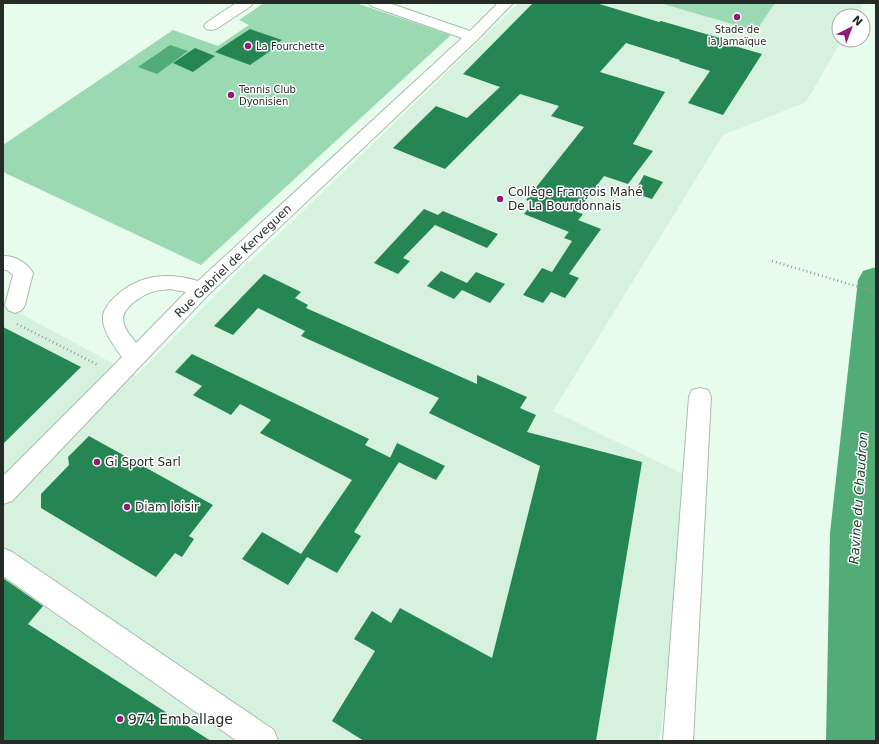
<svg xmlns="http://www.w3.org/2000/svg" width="879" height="744" viewBox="0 0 879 744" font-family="'DejaVu Sans',sans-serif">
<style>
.built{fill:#d6f1de}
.green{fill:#9ad9b1}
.water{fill:#51ac77}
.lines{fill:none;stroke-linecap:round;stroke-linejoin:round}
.river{fill:#51ac77;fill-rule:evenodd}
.building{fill:#258654}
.minor-casing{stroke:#a9bcaf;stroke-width:2}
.path{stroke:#909f95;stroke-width:2.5;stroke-dasharray:1 3;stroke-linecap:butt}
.minor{fill:#fff;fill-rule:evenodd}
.poi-dot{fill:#931b78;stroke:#fff;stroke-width:1.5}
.labels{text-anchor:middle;stroke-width:3;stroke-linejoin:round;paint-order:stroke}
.far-poi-label{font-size:10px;fill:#252c27;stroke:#fff;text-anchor:start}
.poi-label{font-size:12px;fill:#252c27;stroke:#fff;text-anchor:start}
.street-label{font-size:12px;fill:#252c27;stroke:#fff}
.water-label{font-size:13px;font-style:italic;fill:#183e28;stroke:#fff}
.near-poi-label{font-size:14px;fill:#252c27;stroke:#fff;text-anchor:start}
</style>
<rect width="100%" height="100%" fill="#e8fcee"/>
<path class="built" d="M 519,3 L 864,3 L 856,16 L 839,16 L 839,40 L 842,40 L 806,102 L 723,135 L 553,411 L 700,482 L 659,741 L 3,741 L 3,304 L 136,376 L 247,263 L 249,263 Z"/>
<path class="green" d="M 264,3 L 356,3 L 451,35 L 201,265 L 3,172 L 3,145 L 173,30 L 218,46 L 249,25 L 239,20 Z
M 660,3 L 775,3 L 756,31 Z"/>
<path class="water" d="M 170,45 L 188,51 L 157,74 L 138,67 Z"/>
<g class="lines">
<path class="river" d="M 876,267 L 876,741 L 826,741 L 830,533 L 858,280 L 863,271 Z"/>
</g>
<path class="building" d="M 533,3 L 596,3 L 659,22 L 661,21 L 730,41 L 728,44 L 762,54 L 723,115 L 688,103 L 710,71 L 679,61 L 680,60 L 626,43 L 600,72 L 665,92 L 633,144 L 653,151 L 628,184 L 604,176 L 577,212 L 583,214 L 569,232 L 524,214 L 533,203 L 526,200 L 584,127 L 551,116 L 559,106 L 520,94 L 445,169 L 393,148 L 436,106 L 467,118 L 500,87 L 463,74 Z
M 250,29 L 282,40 L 270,48 L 273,49 L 250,65 L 215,52 Z
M 195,48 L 215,56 L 193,72 L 173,63 Z
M 644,175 L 663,182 L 652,199 L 634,193 Z
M 424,209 L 438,215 L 443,211 L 498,234 L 487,248 L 435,225 L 403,258 L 410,261 L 398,274 L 374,263 Z
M 578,220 L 601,229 L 569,274 L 579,278 L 565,298 L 551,292 L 543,303 L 523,295 L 542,268 L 552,272 L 572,241 L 564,238 Z
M 441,271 L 467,283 L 476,272 L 505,284 L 490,303 L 462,290 L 454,299 L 427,286 Z
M 264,274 L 301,292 L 295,298 L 308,305 L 306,308 L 477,384 L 477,375 L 527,397 L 520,408 L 536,415 L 527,432 L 642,462 L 596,741 L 364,741 L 332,721 L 375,651 L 354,639 L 372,611 L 391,623 L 400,608 L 492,658 L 540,466 L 429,413 L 439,398 L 301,336 L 305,331 L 258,308 L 233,335 L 214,326 Z
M 3,327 L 81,367 L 3,444 Z
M 192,354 L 369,439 L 365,445 L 399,462 L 354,532 L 361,536 L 337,573 L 307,557 L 288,585 L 242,559 L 262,532 L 301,554 L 352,480 L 260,433 L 271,420 L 240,404 L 231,415 L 193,395 L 202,386 L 175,372 Z
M 89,436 L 213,505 L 189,536 L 194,539 L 182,557 L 175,553 L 156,577 L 41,508 L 41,494 L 69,465 L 68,457 Z
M 397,443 L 445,466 L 436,480 L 390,458 Z
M 3,578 L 43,606 L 28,624 L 211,741 L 3,741 Z"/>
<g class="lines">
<g class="minor-casing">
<path id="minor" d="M 236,3 L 253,3 L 251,6 L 216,29 L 211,30 L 206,29 L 204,26 L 206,23 Z
M 369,3 L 389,3 L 470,31 L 498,3 L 513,3 L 477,40 L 208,295 L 12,501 L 3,504 L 3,476 L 122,357 C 115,347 103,332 103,319 C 102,311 110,301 116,296 C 140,274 168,272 198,281 L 462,38 L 371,6 ZM 170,289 L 186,292 L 136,343 C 131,336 123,328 123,318 C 124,307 142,295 152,292 C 158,290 164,290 170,289 Z
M 3,256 C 16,256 26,262 33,273 L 25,305 L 22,310 L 15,313 L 8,310 L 5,305 L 13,275 L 7,270 L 3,270 Z
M 700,388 L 708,390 L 711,397 L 693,741 L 663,741 L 689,397 L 692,390 Z
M 3,548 L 12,552 L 274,730 L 278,741 L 237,741 L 3,576 Z"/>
</g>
<path class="path" d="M 772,261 L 876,292
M 17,324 L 98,365"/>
<use href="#minor" class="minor"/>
</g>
<g class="poi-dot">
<circle cx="737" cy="17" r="4"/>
<circle cx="248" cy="46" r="4"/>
<circle cx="231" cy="95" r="4"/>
<circle cx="500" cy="199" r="4"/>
<circle cx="97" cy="462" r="4"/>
<circle cx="127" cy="507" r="4"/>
<circle cx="120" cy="719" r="4"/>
</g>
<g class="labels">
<g class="far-poi-label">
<text x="737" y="33" text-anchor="middle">Stade de<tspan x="737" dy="12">la Jamaïque</tspan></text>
<text x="256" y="50">La Fourchette</text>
<text x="239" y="93">Tennis Club<tspan x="239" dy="12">Dyonisien</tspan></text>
</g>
<g class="poi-label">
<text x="508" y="196">Collège François Mahé<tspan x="508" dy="14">De La Bourdonnais</tspan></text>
<text x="105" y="466">Gi Sport Sarl</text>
<text x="135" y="511">Diam loisir</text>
</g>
<g class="street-label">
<text transform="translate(233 261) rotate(-44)" y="4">Rue Gabriel de Kerveguen</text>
</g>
<g class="water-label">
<text transform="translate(858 498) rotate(-86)" y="5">Ravine du Chaudron</text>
</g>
<g class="near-poi-label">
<text x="128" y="724">974 Emballage</text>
</g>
</g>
<rect width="879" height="744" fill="none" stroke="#252c27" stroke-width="8"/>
<g transform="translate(851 28) rotate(42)"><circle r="19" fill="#ffffff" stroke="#a8aba9"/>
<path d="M0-3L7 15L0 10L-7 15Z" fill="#931b78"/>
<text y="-6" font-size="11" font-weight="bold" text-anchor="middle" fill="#252c27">N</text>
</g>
</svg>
